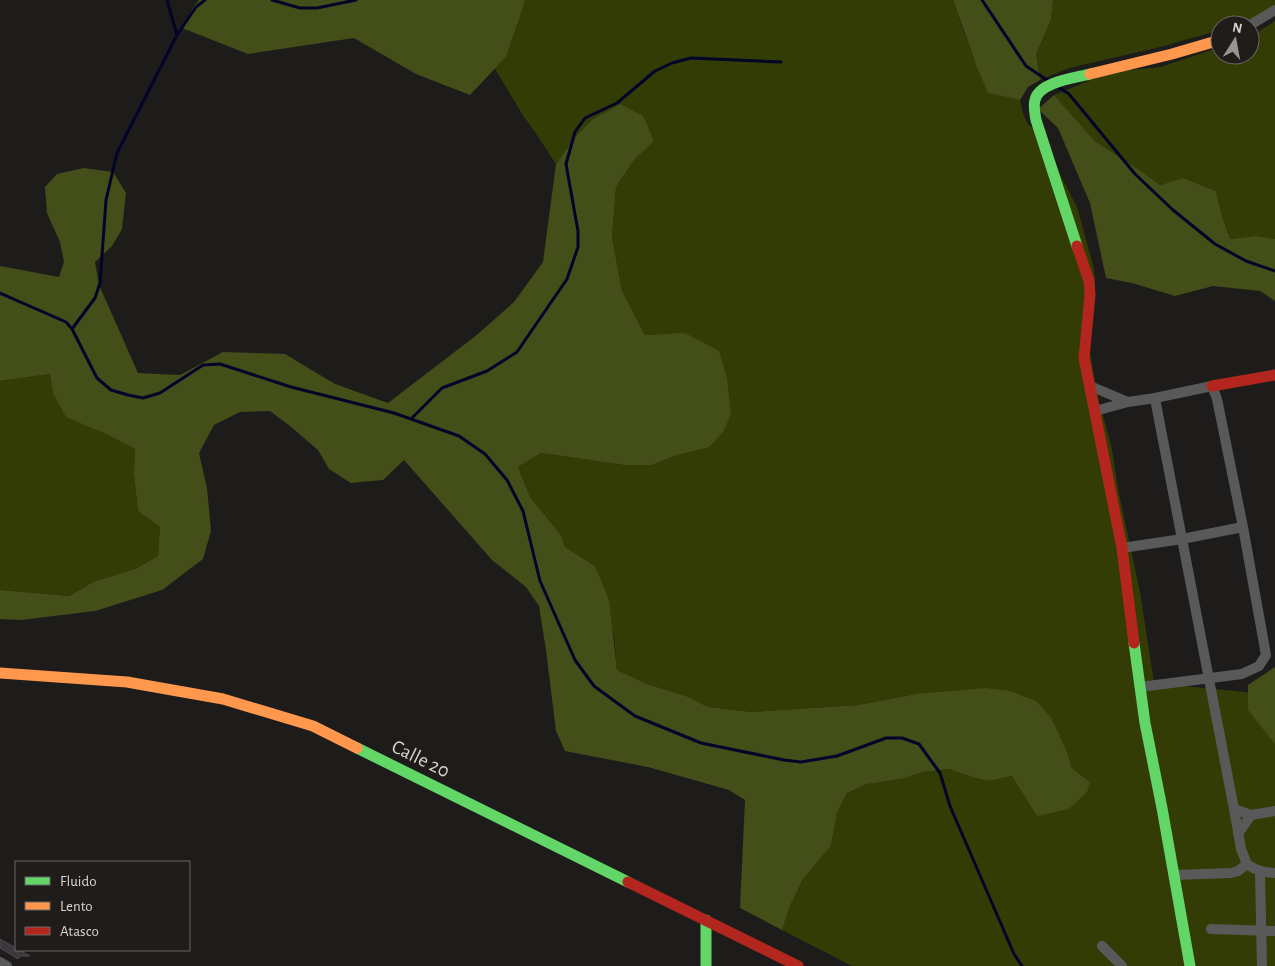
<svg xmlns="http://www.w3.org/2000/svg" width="1275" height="966" viewBox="0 0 1275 966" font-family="'Alegreya Sans',sans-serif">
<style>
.green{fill:#333c05}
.forest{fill:#444e18}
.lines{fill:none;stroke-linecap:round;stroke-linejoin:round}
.stream{stroke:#030429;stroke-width:3}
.building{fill:#3c373f;stroke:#4a494a}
.street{stroke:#5a5959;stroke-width:10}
.fast{stroke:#63d668;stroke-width:11}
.slow{stroke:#ff974d;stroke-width:11}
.jam{stroke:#b3261e;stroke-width:11}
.labels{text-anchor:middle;stroke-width:5;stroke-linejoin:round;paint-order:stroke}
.street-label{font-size:20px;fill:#d8d6d5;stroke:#1f1c1a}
</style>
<rect width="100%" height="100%" fill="#1e1c1b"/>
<path class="green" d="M 524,0 L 953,0 L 963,30 L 988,93 L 1020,100 L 1023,114 L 1028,124 L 1039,134 L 1077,207 L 1093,265 L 1095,278 L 1089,346 L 1097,393 L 1112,449 L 1118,489 L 1140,592 L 1154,683 L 1275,695 L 1275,966 L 852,966 L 782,930 L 790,906 L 803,879 L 831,846 L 837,813 L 847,793 L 867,784 L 902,779 L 923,772 L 949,769 L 975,778 L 989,781 L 1012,776 L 1090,782 L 1072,768 L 1066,749 L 1051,717 L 1036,701 L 916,694 L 858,705 L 752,712 L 708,707 L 686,696 L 647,684 L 617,670 L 614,636 L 595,566 L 565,547 L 561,535 L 530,497 L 518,467 L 541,453 L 624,465 L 652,465 L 677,455 L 680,333 L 645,335 L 622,291 L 612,237 L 616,187 L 634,160 L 654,141 L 620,104 L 593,119 L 575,137 L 556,164 L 535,132 L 524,117 L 495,69 L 506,57 L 524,5 Z
M 1053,0 L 1275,0 L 1275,7 L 1253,20 L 1237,25 L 1220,25 L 1220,30 L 1160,47 L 1069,68 L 1040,80 L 1036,54 L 1051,20 Z
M 1275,21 L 1275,239 L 1256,236 L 1230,239 L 1222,216 L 1216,191 L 1183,178 L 1160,185 L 1144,173 L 1095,141 L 1054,95 L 1110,72 L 1161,67 L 1220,47 L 1220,55 L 1250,55 L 1250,37 Z
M 50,374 L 53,393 L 104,433 L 135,449 L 134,474 L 138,511 L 160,527 L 158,556 L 135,569 L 93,582 L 69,596 L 0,590 L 0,381 Z"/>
<path class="forest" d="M 199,0 L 524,0 L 524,5 L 506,57 L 470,95 L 416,74 L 354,38 L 248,54 L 182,28 L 194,6 Z
M 953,0 L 1053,0 L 1051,20 L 1036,54 L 1040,80 L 1028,87 L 1020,100 L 988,93 L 977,67 Z
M 1054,95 L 1095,141 L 1144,173 L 1160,185 L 1183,178 L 1216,191 L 1222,216 L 1230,239 L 1256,236 L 1275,239 L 1275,301 L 1260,291 L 1213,286 L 1175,296 L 1132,283 L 1106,278 L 1090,203 L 1058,128 L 1038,109 Z
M 620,104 L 643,116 L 654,141 L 634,160 L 616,187 L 612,237 L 622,291 L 645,335 L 680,333 L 687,334 L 719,351 L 727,378 L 731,414 L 723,432 L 709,447 L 677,455 L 652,465 L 624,465 L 541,453 L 518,467 L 530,497 L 561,535 L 565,547 L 595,566 L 609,600 L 617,670 L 647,684 L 686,696 L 708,707 L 752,712 L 858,705 L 916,694 L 985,688 L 1010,691 L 1036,701 L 1051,717 L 1066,749 L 1072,768 L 1090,782 L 1087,792 L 1069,809 L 1037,816 L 1012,776 L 989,781 L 975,778 L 949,769 L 923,772 L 902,779 L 867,784 L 847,793 L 837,813 L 831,846 L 803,879 L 790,906 L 782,930 L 740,908 L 745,800 L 729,790 L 694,780 L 648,767 L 565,751 L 556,731 L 546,650 L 539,606 L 526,587 L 492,560 L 404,460 L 383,480 L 351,483 L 329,469 L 318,450 L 290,426 L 270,411 L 240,412 L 214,425 L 199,453 L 207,488 L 211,531 L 203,559 L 162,590 L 95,611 L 21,620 L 0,619 L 0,590 L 69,596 L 93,582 L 135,569 L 158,556 L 160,527 L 138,511 L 134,474 L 135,449 L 104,433 L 66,417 L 53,393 L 50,374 L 0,381 L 0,266 L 59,277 L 64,262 L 60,242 L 47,213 L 45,187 L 57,174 L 84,168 L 113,172 L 126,193 L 122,229 L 112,246 L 95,262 L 99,285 L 138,373 L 180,375 L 223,352 L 285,354 L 335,384 L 388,403 L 478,334 L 514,302 L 543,262 L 556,164 L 575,137 L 593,119 Z
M 1275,667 L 1275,744 L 1248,710 L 1248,685 Z"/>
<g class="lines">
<path class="stream" d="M 167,0 L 177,35
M 272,0 L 300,8 L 317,8 L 356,0
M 982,0 L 1026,66 L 1047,80
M 1058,87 L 1069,94 L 1135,174 L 1173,210 L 1215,244 L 1246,261 L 1275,271
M 0,293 L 66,322 L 72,329 L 97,378 L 111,390 L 128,395 L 143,398 L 160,393 L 203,365 L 220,364 L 291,387 L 394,413 L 459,436 L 485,454 L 507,480 L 523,511 L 540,581 L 575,660 L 594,686 L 635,716 L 701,743 L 784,760 L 801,762 L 837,756 L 886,738 L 902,738 L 919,744 L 940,773 L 950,806 L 1014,954 L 1022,966
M 72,329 L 95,298 L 100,283 L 106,200 L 117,153 L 177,35 L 196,7 L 205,0
M 411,419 L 442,388 L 487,371 L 517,352 L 567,279 L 578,247 L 578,231 L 566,164 L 575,132 L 585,118 L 617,103 L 655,71 L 672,63 L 691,58 L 781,62"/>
</g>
<path class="building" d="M 0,939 L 16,948 L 16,950 L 19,950 L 30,956 L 20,956 L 18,959 L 0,948 Z"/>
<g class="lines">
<path class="street" d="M 1250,25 L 1275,10
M 1090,386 L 1128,402
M 1095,411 L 1128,402 L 1155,398
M 1122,548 L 1182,539 L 1243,527
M 1140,687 L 1242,674 L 1259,666 L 1266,655 L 1243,527 L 1217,399 L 1212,386 L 1155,398 L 1157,409 L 1234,809 L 1241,849 L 1247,864 L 1238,871 L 1231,873 L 1174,875
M 1234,809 L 1251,815 L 1275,811
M 1238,834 L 1251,815
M 1247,864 C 1256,871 1264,872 1275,873
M 1260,872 L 1262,966
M 1211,929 L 1275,931
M 1102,946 L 1122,966
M 0,962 L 7,966"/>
<path class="fast" d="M 1077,246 L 1036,120 C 1035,114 1033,106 1035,100 C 1039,82 1075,78 1090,74
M 1134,643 L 1145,723 L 1162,808 L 1190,966
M 357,748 L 628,882
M 706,920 L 706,966"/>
<path class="slow" d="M 1090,74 L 1172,54 L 1220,40
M 0,673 L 127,682 L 223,699 L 313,726 L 357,748"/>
<path class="jam" d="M 1077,246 L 1089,281 L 1090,295 L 1084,358 L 1122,548 L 1134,643
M 1212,386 L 1275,375
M 628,882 L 798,966"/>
</g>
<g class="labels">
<g class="street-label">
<text transform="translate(421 758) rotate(26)" y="7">Calle 20</text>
</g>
</g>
<rect x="15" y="861" width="175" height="90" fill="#1f1c1a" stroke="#696665"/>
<rect x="25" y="877" width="25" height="8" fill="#63d668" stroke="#696665"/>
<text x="60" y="886" font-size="15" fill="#d8d6d5">Fluido</text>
<rect x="25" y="902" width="25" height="8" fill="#ff974d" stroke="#696665"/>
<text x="60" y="911" font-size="15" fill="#d8d6d5">Lento</text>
<rect x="25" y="927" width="25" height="8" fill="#b3261e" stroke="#696665"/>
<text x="60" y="936" font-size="15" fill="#d8d6d5">Atasco</text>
<g transform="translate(1235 40) rotate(11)"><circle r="24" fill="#1f1c1a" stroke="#696665"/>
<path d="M0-4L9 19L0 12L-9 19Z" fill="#979594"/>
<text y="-8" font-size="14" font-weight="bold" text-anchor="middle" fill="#d8d6d5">N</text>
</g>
</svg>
